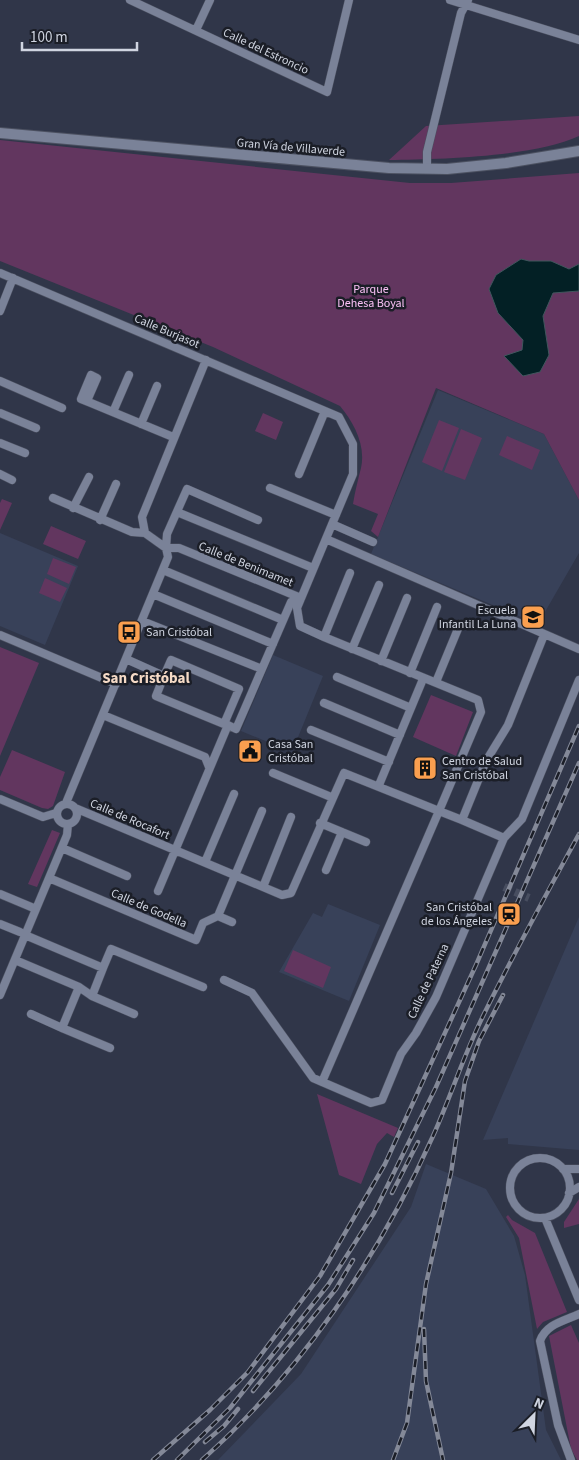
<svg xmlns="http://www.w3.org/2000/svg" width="579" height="1460" viewBox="0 0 579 1460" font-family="'Source Sans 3',sans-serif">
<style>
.built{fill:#384159}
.green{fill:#62365f}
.water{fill:#032025;stroke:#40565d}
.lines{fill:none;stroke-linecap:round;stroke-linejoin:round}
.street-tunnel{stroke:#484e60;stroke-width:8;stroke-dasharray:8 4;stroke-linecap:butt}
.street-casing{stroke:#4c5161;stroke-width:9}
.secondary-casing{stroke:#4c5161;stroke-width:12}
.street{stroke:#7a8298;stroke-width:8}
.secondary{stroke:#7a8298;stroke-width:10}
.rail-casing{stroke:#848998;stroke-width:4.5}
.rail{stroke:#1b1e27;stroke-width:2.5;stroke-dasharray:8;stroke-linecap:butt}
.labels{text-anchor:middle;stroke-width:5;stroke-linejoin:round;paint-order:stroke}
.street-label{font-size:12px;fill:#d0d5e1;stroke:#1b1e27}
.park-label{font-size:12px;fill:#fac0f5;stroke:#1b1e27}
.poi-label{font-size:12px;fill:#d0d5e1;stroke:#1b1e27;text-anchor:start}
.quarter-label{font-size:15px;font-weight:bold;fill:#f5dac6;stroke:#1b1e27}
</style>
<rect width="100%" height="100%" fill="#303649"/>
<path class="built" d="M 438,390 L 544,434 L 579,500 L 579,553 L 538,624 L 371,554 Z
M 0,533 L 78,566 L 45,645 L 0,626 Z
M 273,655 L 323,676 L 292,752 L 241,731 Z
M 328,904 L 380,925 L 349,1001 L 279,972 L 313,913 L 322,917 Z
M 579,917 L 579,1150 L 508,1144 L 508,1138 L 483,1140 Z
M 426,1164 L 486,1189 L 514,1236 L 525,1275 L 546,1430 L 561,1460 L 218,1460 L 301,1374 L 411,1207 Z"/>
<path class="green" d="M 579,116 L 579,136 C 533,157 441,159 389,160 L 426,126 Z
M 0,140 L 410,183 L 451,183 L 579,173 L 579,500 L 544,434 L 436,388 L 378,537 L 371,531 L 378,514 L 353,504 C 355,491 358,480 361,468 C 366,445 354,423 340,406 L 213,347 L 0,261 Z
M 263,413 L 283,422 L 276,440 L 255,431 Z
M 439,420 L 459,428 L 442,471 L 422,462 Z
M 461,429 L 482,438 L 465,480 L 444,472 Z
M 507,436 L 540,450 L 532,470 L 499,455 Z
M 2,499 L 12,503 L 0,530 L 0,503 Z
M 51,526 L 86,541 L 78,559 L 43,544 Z
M 53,558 L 76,567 L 69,584 L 47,574 Z
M 45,578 L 67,588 L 60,602 L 39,593 Z
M 0,647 L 39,663 L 0,756 Z
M 431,695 L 473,712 L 456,756 L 413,737 Z
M 12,750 L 65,772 L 53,806 L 48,809 L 42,808 L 0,790 L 0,777 Z
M 52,830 L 60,833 L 37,887 L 28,884 Z
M 293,950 L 331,967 L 323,988 L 284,971 Z
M 317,1094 L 398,1128 L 394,1137 L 387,1133 L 377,1144 L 361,1184 L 339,1175 Z
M 579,1199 L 579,1224 L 564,1228 L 564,1222 Z
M 508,1215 L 512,1220 L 535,1233 L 567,1312 L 543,1322 L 537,1329 L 519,1238 L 506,1217 Z
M 571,1325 L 579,1343 L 579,1460 L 577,1460 L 571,1449 L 549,1336 Z"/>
<path class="water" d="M 521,259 L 529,261 L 551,261 L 569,269 L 579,264 L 579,291 L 553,293 L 543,316 L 549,355 L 540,372 L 523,376 L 504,356 L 522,350 L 523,340 L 498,313 L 489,289 L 496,275 Z"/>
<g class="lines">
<path class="street-tunnel" d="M 504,887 L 529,898"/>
<g class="street-casing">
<path id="street" d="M 130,0 L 327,92 L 349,0
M 450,0 L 579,40
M 196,30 L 210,0
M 427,169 L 427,152 L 461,13 L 468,0
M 0,273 L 339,417 L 353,444 L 353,474 L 297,608 L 300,626 L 324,637 L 478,700 L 481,712 L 439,811 L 462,820
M 0,311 L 13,278
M 0,381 L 62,408
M 87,401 L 97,378 L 91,375 L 81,399 L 91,403 L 173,437
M 113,412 L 129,375
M 0,413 L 36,428
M 141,424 L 157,386
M 0,443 L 25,453
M 0,474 L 12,480
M 299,474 L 325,411
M 270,488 L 336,515
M 53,498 L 132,532 L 145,533 L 166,548 L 168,557 L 66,803
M 73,508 L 89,477
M 177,512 L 313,568
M 100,520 L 116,484
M 332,524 L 373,542
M 145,533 L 142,517 L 206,360
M 326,539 L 579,649
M 166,548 L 179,548 L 301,598
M 166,548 L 167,534 L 187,489 L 258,520
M 163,570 L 283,620
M 153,594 L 273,644
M 142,621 L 262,669
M 0,635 L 116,684
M 324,637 L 350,573
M 352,649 L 379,585
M 126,659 L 164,676 L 171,660 L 239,689 L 224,724 L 156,696 L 164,676
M 381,661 L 407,598
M 410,673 L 437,607
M 337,677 L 411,708
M 436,682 L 460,624
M 324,703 L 400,735
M 103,715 L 205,757 L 209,767
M 311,730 L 389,762
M 273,773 L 331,797
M 379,785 L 423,679
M 0,799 L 43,817 L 56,813
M57 814a10 10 0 1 1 20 0a10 10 0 1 1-20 0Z
M 75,808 L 282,895 L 291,893 L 344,773 L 439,811 L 322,1082
M 320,823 L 366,842
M 504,838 L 462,820 L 486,761 L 508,725 L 544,635
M 62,848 L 127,876
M 205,862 L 234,794
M 326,870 L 342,832
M 49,878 L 196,940 L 203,923 L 218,916 L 262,811
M 263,887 L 291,817
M 158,891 L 228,725 L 236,729 L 291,602 L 301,598
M 0,894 L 36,909
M 218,916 L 232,922
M 0,924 L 20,932
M 25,935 L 103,968 L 111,949 L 203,987
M 15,960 L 79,987 L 92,996
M 103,968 L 92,996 L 134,1014
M 224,980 L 252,993 L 313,1078 L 371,1103 L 382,1100 L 401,1054 L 416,1033 L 436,997 L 504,838 L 522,819 L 579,680
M 79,987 L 62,1028 L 110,1048
M 0,995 L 67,835 L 68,824
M 31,1014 L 62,1028
M510 1188a30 30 0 1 1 60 0a30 30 0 1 1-60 0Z
M 563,1169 L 579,1169
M 569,1193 L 579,1187
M 545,1218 L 579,1300
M 571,1460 L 558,1425 L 540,1341 C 546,1324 564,1321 579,1314"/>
</g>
<g class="secondary-casing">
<path id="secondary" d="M 0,133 L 389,168 L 447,169 L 506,163 L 579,151"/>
</g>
<use href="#street" class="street"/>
<use href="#secondary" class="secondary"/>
<g class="rail-casing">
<path id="rail" d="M 392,1193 L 418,1142
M 424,1329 L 426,1381 L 443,1460
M 253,1391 L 336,1289 L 353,1260
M 205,1442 L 224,1426 L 238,1409
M 153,1460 L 210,1410 L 248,1372 L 320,1276 L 385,1164 L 476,965 L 579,726
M 177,1460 L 230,1408 L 328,1285 L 374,1213 L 436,1087 L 579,763
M 202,1460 C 301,1372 379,1257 433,1136 C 451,1096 464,1054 484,1014 C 514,953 547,893 579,834
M 393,1460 L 407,1423 L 426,1284 L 451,1173 L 465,1081 L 479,1041 L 503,995"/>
</g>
<use href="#rail" class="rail"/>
</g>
<defs>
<g id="school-square" transform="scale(1.25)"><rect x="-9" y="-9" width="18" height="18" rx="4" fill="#fa9f4f" stroke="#1b1e27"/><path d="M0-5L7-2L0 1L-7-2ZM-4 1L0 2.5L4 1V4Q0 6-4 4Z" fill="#111"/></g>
<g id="bus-square" transform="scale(1.25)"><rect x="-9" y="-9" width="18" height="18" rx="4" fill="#fa9f4f" stroke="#1b1e27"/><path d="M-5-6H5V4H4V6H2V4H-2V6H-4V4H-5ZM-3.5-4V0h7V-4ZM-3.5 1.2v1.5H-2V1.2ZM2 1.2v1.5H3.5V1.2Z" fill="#111"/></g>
<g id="civic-square" transform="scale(1.25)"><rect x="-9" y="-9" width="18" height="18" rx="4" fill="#fa9f4f" stroke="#1b1e27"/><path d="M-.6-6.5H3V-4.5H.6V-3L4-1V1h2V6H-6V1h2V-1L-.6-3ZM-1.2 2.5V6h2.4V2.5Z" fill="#111"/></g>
<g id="building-square" transform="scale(1.25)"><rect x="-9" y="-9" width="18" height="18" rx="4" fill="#fa9f4f" stroke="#1b1e27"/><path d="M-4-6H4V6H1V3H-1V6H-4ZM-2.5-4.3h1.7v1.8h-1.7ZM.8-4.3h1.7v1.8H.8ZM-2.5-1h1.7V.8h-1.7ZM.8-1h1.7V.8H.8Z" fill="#111"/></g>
<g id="station-square" transform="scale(1.25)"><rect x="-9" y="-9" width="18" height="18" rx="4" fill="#fa9f4f" stroke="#1b1e27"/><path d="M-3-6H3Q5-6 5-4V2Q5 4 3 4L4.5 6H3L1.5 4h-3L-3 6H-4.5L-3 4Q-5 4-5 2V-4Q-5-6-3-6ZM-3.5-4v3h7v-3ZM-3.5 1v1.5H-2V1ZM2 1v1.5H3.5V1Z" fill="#111"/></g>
</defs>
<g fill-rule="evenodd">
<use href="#school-square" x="533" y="617"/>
<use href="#bus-square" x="129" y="632"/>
<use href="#civic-square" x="250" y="751"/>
<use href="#building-square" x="425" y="768"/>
<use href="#station-square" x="509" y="914"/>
</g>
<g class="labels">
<g class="street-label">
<text transform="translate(266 51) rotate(25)" y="4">Calle del Estroncio</text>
<text transform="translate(291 147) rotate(5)" y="4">Gran Vía de Villaverde</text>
<text transform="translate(167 331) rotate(23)" y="4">Calle Burjasot</text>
<text transform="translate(246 564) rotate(22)" y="4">Calle de Benimamet</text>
<text transform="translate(130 819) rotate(23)" y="4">Calle de Rocafort</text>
<text transform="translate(149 908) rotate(23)" y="4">Calle de Godella</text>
<text transform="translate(428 981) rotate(-65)" y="4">Calle de Paterna</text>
</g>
<g class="park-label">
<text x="371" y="293">Parque<tspan x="371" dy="14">Dehesa Boyal</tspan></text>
</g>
<g class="poi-label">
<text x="516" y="614" text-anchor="end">Escuela<tspan x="516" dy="14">Infantil La Luna</tspan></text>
<text x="146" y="636">San Cristóbal</text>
<text x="268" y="748">Casa San<tspan x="268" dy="14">Cristóbal</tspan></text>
<text x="442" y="765">Centro de Salud<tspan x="442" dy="14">San Cristóbal</tspan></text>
<text x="492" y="911" text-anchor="end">San Cristóbal<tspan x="492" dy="14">de los Ángeles</tspan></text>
</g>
<g class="quarter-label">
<text x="146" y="683">San Cristóbal</text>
</g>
</g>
<g transform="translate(534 1415) rotate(24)" stroke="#1b1e27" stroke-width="4" paint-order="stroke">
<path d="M0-4L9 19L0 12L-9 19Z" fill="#d0d5e1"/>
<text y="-8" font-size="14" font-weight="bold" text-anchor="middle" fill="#d0d5e1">N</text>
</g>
<path d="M22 42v8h115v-8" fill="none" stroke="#d0d5e1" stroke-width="2.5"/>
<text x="30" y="42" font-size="15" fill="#d0d5e1" stroke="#1b1e27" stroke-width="4" paint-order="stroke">100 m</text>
</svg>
